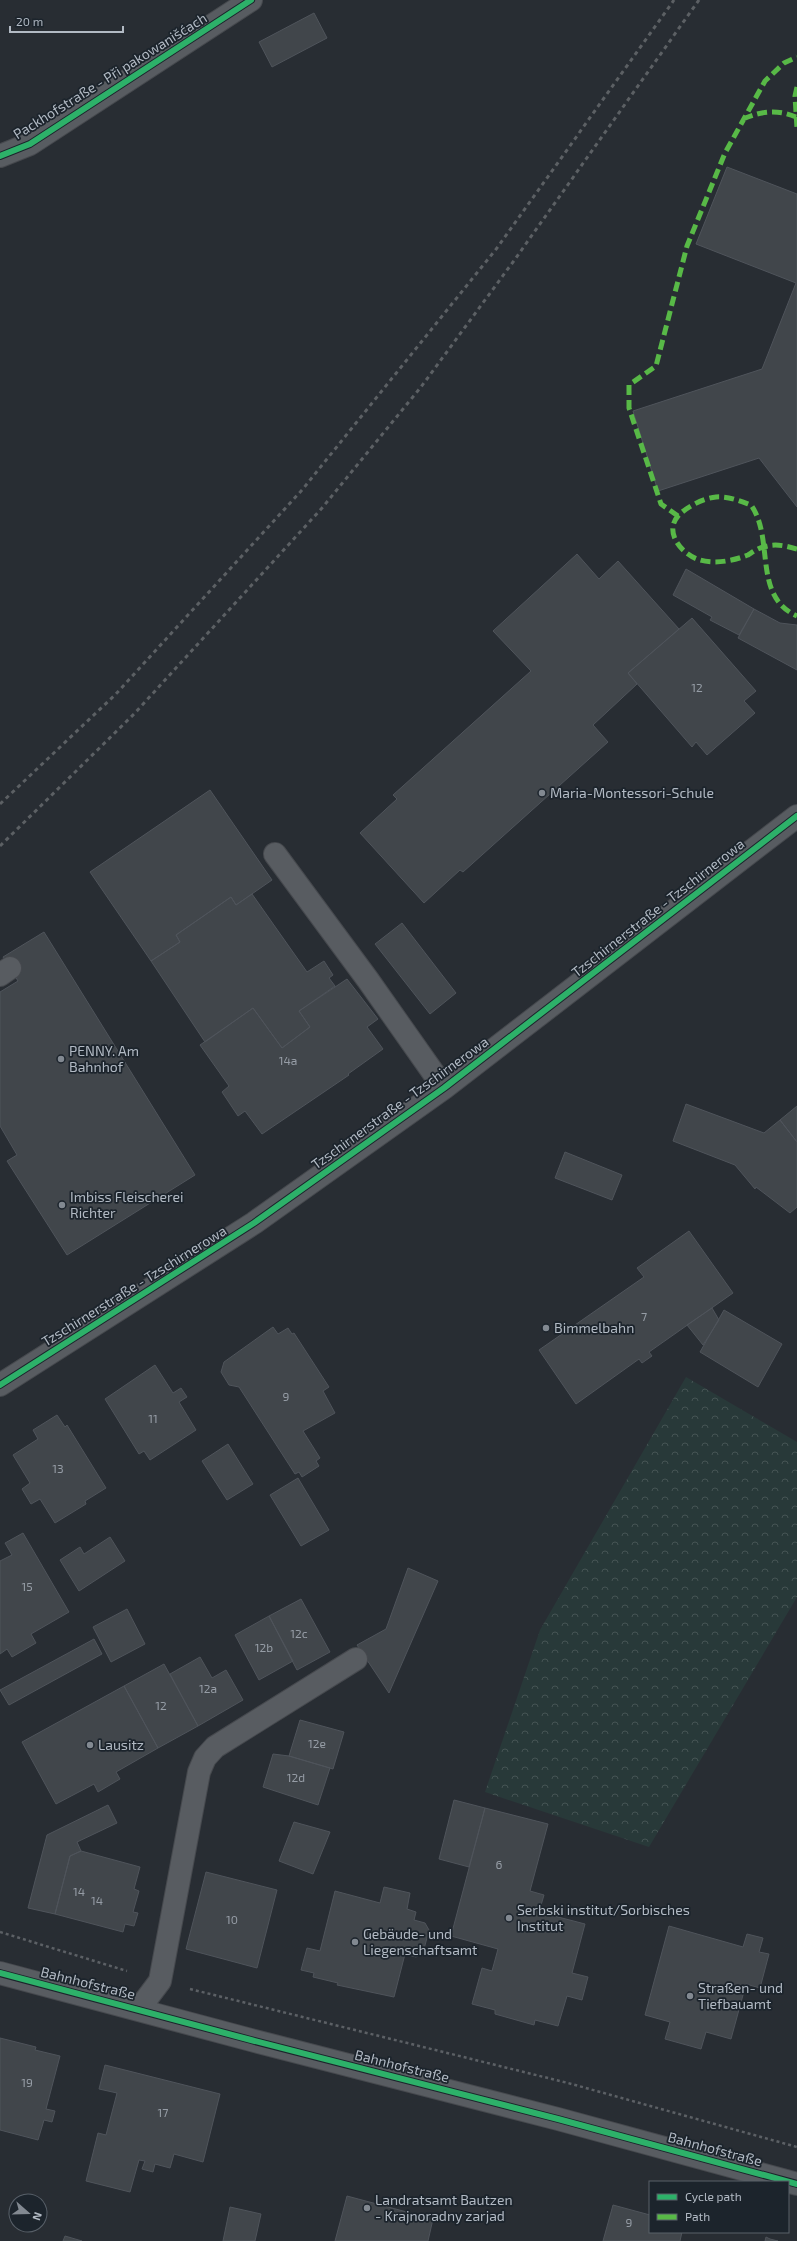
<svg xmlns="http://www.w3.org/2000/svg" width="797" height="2241" viewBox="0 0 797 2241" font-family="'Exo 2',sans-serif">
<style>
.forest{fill:url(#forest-crowns)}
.building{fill:#41464b;stroke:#4f545b}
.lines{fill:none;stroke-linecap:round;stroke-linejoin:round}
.minor-casing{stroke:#46494e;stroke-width:24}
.path{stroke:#5c6065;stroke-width:2.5;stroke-dasharray:3 3;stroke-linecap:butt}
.minor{stroke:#585c61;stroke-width:22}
.rail{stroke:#5c6064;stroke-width:3;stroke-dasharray:4 4;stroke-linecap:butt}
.quiet{stroke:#58b947;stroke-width:5;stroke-dasharray:10 5;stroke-linecap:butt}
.cycleway-casing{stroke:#1c242c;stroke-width:8}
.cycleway{stroke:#2db169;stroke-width:6}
.poi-dot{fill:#828991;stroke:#1c242c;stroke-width:1.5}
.labels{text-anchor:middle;stroke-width:3.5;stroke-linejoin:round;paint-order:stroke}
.number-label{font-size:12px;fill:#969da6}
.street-label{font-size:14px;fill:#b2bac4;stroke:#1c242c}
.poi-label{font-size:14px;fill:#b2bac4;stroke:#1c242c;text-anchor:start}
</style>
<defs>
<pattern id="forest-crowns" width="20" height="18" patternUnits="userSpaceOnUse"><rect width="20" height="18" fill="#283939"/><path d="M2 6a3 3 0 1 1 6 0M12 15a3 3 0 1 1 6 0" fill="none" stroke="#455454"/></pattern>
</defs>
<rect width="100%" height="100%" fill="#282d33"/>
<path class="forest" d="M 686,1377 L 797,1442 L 797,1597 L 649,1847 L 485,1792 L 540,1630 Z"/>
<path class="building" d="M 314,13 L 327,38 L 272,67 L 259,42 Z
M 727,167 L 797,194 L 797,507 L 759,458 L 658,491 L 633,411 L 762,369 L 796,283 L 696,244 Z
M 577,554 L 599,579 L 618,561 L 679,629 L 628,673 L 637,684 L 593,725 L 608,742 L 463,872 L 460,870 L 424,903 L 360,833 L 397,799 L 393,795 L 531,671 L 493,631 Z
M 686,569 L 754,609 L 739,635 L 710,620 L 712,617 L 673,595 Z
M 754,609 L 780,623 L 797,625 L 797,670 L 738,638 Z
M 692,618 L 756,691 L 744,701 L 755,713 L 707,755 L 696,742 L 692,747 L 628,673 Z
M 210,790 L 272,880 L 236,905 L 231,897 L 176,935 L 180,942 L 151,961 L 90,872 Z
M 252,894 L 307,972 L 324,961 L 333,975 L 329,978 L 335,986 L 299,1011 L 310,1027 L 282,1048 L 253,1008 L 205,1042 L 151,961 L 180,942 L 176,935 L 231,897 L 236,905 Z
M 402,923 L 456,993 L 430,1014 L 375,944 Z
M 44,932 L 195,1175 L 67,1255 L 7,1161 L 17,1155 L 0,1126 L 0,992 L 18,981 L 3,957 Z
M 347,979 L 378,1019 L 367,1027 L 383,1049 L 348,1074 L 349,1075 L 262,1134 L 245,1111 L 238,1116 L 222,1092 L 229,1086 L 200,1045 L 253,1008 L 282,1048 L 310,1027 L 299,1011 Z
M 686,1104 L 764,1133 L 780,1120 L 797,1142 L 797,1207 L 790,1213 L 756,1187 L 755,1189 L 735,1165 L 673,1141 Z
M 797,1106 L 797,1142 L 780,1120 Z
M 565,1152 L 622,1175 L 612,1200 L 555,1178 Z
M 689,1231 L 733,1293 L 649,1352 L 652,1356 L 642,1363 L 639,1359 L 576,1404 L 539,1350 L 644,1277 L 637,1268 Z
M 712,1308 L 719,1320 L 703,1345 L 687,1325 Z
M 724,1310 L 782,1344 L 758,1387 L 700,1352 Z
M 273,1327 L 278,1334 L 288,1328 L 292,1334 L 294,1333 L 329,1387 L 323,1391 L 335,1413 L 303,1431 L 320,1458 L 316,1461 L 319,1466 L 302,1477 L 299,1472 L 295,1474 L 239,1387 L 229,1385 L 221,1372 L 224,1362 Z
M 155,1365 L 173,1393 L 181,1388 L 187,1397 L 179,1402 L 196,1430 L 150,1460 L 144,1451 L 139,1454 L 105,1399 Z
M 57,1415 L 65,1427 L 67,1425 L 106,1488 L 85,1501 L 86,1504 L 55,1523 L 40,1499 L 31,1504 L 22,1489 L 30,1483 L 13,1455 L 38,1439 L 33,1430 Z
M 228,1444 L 253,1484 L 227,1500 L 202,1461 Z
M 298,1478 L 329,1530 L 301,1546 L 270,1495 Z
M 23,1533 L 69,1612 L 31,1634 L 36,1643 L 12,1657 L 7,1649 L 0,1654 L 0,1561 L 12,1555 L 5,1543 Z
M 110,1537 L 125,1561 L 79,1591 L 60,1560 L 80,1547 L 84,1554 Z
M 408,1568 L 438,1581 L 389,1693 L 357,1645 L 386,1629 Z
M 301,1599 L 330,1652 L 297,1670 L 269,1616 Z
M 127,1609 L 145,1644 L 111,1662 L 93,1627 Z
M 269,1616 L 293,1661 L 259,1680 L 235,1635 Z
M 94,1639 L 102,1654 L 9,1705 L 0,1690 Z
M 200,1657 L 212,1678 L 226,1670 L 243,1700 L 198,1726 L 170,1674 Z
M 164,1664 L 198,1726 L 158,1748 L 124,1686 Z
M 124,1686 L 158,1748 L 116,1772 L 120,1779 L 98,1792 L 94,1784 L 56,1804 L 22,1742 Z
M 300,1720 L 344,1732 L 333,1769 L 289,1756 Z
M 273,1754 L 289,1756 L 330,1768 L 318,1805 L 263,1787 Z
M 454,1800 L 485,1808 L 469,1867 L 439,1859 Z
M 108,1805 L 117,1823 L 77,1842 L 81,1851 L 70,1856 L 55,1914 L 28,1908 L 47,1835 Z
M 485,1808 L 548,1824 L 530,1891 L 544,1895 L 539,1912 L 585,1924 L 572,1973 L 588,1977 L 582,2000 L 567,1996 L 558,2026 L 535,2020 L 534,2025 L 495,2014 L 495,2010 L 472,2004 L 482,1968 L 492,1971 L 498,1949 L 451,1936 Z
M 294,1822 L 330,1832 L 313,1874 L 279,1861 Z
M 81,1851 L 140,1867 L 134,1889 L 139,1891 L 133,1912 L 138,1913 L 134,1926 L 125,1924 L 123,1932 L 55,1914 L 70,1856 Z
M 206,1872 L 277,1890 L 257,1968 L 186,1949 Z
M 384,1887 L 410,1893 L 407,1909 L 416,1912 L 414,1920 L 425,1923 L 429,1930 L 423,1953 L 416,1957 L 405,1954 L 394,1997 L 337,1985 L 338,1983 L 313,1977 L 314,1973 L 301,1970 L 307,1948 L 320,1951 L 335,1891 L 380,1903 Z
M 669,1926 L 743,1947 L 747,1934 L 763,1938 L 759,1952 L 769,1954 L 760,1988 L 746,1984 L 731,2039 L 706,2032 L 701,2049 L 665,2039 L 670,2022 L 645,2015 Z
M 0,2038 L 36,2047 L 35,2050 L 60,2056 L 46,2109 L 55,2111 L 52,2122 L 44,2120 L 38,2140 L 0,2130 Z
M 105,2065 L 220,2094 L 203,2162 L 174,2154 L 170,2168 L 155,2164 L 153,2172 L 142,2169 L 145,2161 L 139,2160 L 130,2192 L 86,2181 L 98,2133 L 106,2135 L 117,2093 L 99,2089 Z
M 347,2196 L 433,2219 L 428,2241 L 335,2241 Z
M 613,2205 L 650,2215 L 650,2232 L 682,2232 L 680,2241 L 603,2241 Z
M 230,2207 L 261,2214 L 255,2241 L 223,2241 Z
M 65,2236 L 82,2241 L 63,2241 Z
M 766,2237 L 770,2239 L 778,2241 L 765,2241 Z"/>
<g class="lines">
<g class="minor-casing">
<path id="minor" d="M 0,156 L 30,144 L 251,0
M 275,854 L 368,980 L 444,1088
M 0,975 L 10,968
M 0,1385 L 254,1223 L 444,1088 L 797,816
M 0,1973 L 251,2040 L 558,2119 L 797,2184
M 139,2009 L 160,1981 L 199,1772 L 205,1758 L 215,1747 L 356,1659"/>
</g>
<path class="path" d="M 0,1932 L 127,1971
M 190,1989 L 568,2083 L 797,2147"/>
<use href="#minor" class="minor"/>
<path class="rail" d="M 0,804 L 115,695 L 302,490 L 497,248 L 674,0
M 0,846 L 134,714 L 322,508 L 421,387 L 513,262 L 699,0"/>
<path class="quiet" d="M 797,87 L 795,96 L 797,128
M 743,119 C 762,111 777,109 796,117
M 678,516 L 661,504 L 629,408 L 629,385 L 656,366 L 687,246 L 725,153 L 765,81 L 784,63 L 797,57
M 797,549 C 786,546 775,543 764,547 C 758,548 753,552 748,555 C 733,561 712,565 697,559 C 681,553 664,532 678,516 C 686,507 704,498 716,497 C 728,496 740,501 751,505 C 775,539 752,596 797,616"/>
<g class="cycleway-casing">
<path id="cycleway" d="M 0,156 L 30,144 L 251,0
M 0,1385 L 254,1223 L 444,1088 L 797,816
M 0,1973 L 251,2040 L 558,2119 L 797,2184"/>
</g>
<use href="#cycleway" class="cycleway"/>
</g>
<g class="poi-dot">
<circle cx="542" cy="793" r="4"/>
<circle cx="61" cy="1059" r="4"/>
<circle cx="62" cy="1205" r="4"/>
<circle cx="546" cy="1328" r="4"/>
<circle cx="90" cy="1745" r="4"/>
<circle cx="509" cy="1918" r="4"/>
<circle cx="355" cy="1942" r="4"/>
<circle cx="690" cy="1996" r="4"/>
<circle cx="367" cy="2208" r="4"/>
</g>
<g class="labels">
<g class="number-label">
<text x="697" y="692">12</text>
<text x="288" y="1065">14a</text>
<text x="644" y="1321">7</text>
<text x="286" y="1401">9</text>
<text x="153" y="1423">11</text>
<text x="58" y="1473">13</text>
<text x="27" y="1591">15</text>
<text x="299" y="1638">12c</text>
<text x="264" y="1652">12b</text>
<text x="208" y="1693">12a</text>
<text x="161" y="1710">12</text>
<text x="317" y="1748">12e</text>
<text x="296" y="1782">12d</text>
<text x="499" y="1869">6</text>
<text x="79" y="1896">14</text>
<text x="97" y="1905">14</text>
<text x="232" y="1924">10</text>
<text x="27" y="2087">19</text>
<text x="163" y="2117">17</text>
<text x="629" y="2227">9</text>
</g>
<g class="street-label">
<text transform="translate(110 76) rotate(-32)" y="5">Packhofstraße - Při pakowanišćach</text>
<text transform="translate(658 908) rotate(-38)" y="5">Tzschirnerstraße - Tzschirnerowa</text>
<text transform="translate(400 1103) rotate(-36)" y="5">Tzschirnerstraße - Tzschirnerowa</text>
<text transform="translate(134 1286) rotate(-32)" y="5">Tzschirnerstraße - Tzschirnerowa</text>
<text transform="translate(88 1983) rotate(14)" y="5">Bahnhofstraße</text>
<text transform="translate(402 2066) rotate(14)" y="5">Bahnhofstraße</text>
<text transform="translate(715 2149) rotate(15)" y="5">Bahnhofstraße</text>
</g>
<g class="poi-label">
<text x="550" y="798">Maria-Montessori-Schule</text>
<text x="69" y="1056">PENNY. Am<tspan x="69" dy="16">Bahnhof</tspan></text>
<text x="70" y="1202">Imbiss Fleischerei<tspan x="70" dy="16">Richter</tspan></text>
<text x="554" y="1333">Bimmelbahn</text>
<text x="98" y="1750">Lausitz</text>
<text x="517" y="1915">Serbski institut/Sorbisches<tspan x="517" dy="16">Institut</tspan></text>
<text x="363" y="1939">Gebäude- und<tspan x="363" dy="16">Liegenschaftsamt</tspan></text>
<text x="698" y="1993">Straßen- und<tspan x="698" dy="16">Tiefbauamt</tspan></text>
<text x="375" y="2205">Landratsamt Bautzen<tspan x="375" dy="16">- Krajnoradny zarjad</tspan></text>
</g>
</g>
<rect x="649" y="2181" width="140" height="52" fill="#1c242c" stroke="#586069"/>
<rect x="657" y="2194" width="20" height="6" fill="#2db169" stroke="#586069"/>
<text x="685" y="2201" font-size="12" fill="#b2bac4">Cycle path</text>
<rect x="657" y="2214" width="20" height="6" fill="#58b947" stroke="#586069"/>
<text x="685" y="2221" font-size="12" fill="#b2bac4">Path</text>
<g transform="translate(28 2213) rotate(110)"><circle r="19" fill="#1c242c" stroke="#586069"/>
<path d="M0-3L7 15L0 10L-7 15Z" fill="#828991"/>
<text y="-6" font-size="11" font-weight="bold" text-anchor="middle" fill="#b2bac4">N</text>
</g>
<path d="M10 26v6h113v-6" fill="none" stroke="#b2bac4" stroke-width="2"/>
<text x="16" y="26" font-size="12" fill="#b2bac4" stroke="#1c242c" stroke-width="3" paint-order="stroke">20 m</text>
</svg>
